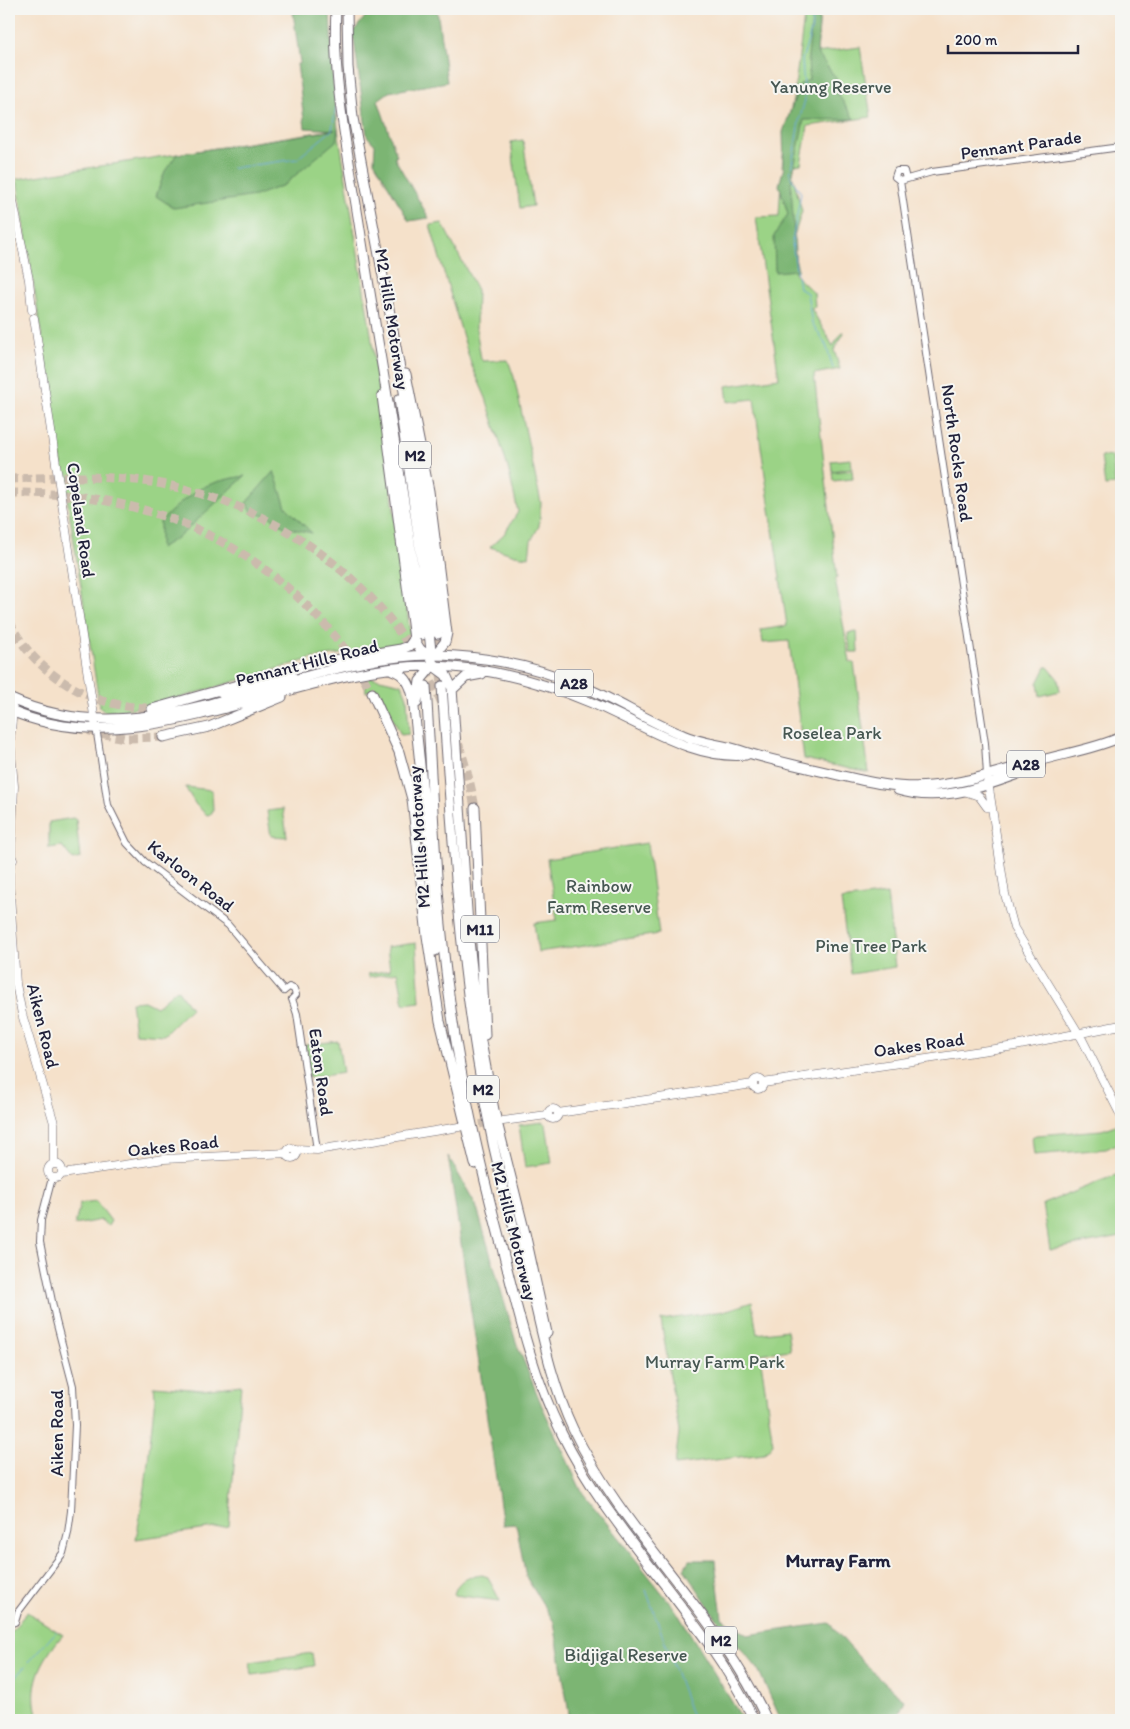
<svg xmlns="http://www.w3.org/2000/svg" width="1130" height="1729" viewBox="0 0 1130 1729" font-family="Itim,sans-serif">
<style>
.green{fill:#9bd386;stroke:#5e7a60}
.forest{fill:#7cb573;stroke:#4f6c57}
.lines{fill:none;stroke-linecap:round;stroke-linejoin:round}
.stream{stroke:#6aa8dc;stroke-width:1}
.major-tunnel{stroke:#cbbbad;stroke-width:8;stroke-dasharray:8 4;stroke-linecap:butt}
.highway-tunnel{stroke:#cbbbad;stroke-width:9;stroke-dasharray:9 4.5;stroke-linecap:butt}
.minor-casing{stroke:#6c656d;stroke-width:8}
.major-casing{stroke:#6c656d;stroke-width:9}
.highway-casing{stroke:#6c656d;stroke-width:11}
.minor{stroke:#fff;stroke-width:6}
.major{stroke:#fff;stroke-width:8}
.highway{stroke:#fff;stroke-width:9}
.labels{text-anchor:middle;stroke-width:4;stroke-linejoin:round;paint-order:stroke}
.shield{fill:#f6f6f2;stroke:#626272;stroke-width:1}
.shield-label{font-size:16px;font-weight:bold;fill:#22223b}
.park-label{font-size:18px;fill:#465752;stroke:#f6f6f2}
.street-label{font-size:18px;fill:#22223b;stroke:#f6f6f2}
.neighbourhood-label{font-size:19px;font-weight:bold;fill:#22223b;stroke:#f6f6f2}
</style>
<rect width="100%" height="100%" fill="#f6f6f2"/>
<filter id="ink" filterUnits="userSpaceOnUse"><feTurbulence type="fractalNoise" baseFrequency=".02" numOctaves="2"/><feDisplacementMap in="SourceGraphic" scale="10" xChannelSelector="R" yChannelSelector="G"/><feConvolveMatrix kernelMatrix="1 2 1 2 8 2 1 2 1" color-interpolation-filters="sRGB"/></filter>
<filter id="wash" filterUnits="userSpaceOnUse"><feTurbulence type="fractalNoise" baseFrequency=".0096" numOctaves="4" result="noise"/><feDisplacementMap in="SourceGraphic" scale="20" xChannelSelector="R" yChannelSelector="G"/><feGaussianBlur stdDeviation="1.12" result="paint"/><feColorMatrix in="noise" values="0 0 0 0 0 0 0 0 0 0 0 0 0 0 0 0 0 1.4 0 .05"/><feComposite in="paint" operator="in"/></filter>
<g filter="url(#wash)">
<rect width="100%" height="100%" fill="#f5e1ca"/>
<path class="green" d="M 805,9 L 820,9 L 817,53 L 860,47 L 871,117 L 808,126 L 801,164 L 782,167 L 785,133 L 794,95 Z
M 338,129 L 371,334 L 410,633 L 399,644 L 310,659 L 156,705 L 105,712 L 100,708 L 17,179 Z
M 523,140 L 533,206 L 520,208 L 511,142 Z
M 793,178 L 802,211 L 791,245 L 798,269 L 794,274 L 814,293 L 815,307 L 811,308 L 833,346 L 843,331 L 844,333 L 834,350 L 840,369 L 814,374 L 837,578 L 835,579 L 850,662 L 854,663 L 869,773 L 804,759 L 789,641 L 763,643 L 761,630 L 787,626 L 754,399 L 728,402 L 726,386 L 779,378 L 756,217 L 779,216 L 781,180 Z
M 442,223 L 477,290 L 476,328 L 481,359 L 483,361 L 508,360 L 514,377 L 541,503 L 539,526 L 531,541 L 529,557 L 515,555 L 490,547 L 504,534 L 518,512 L 508,468 L 486,398 L 471,364 L 430,225 Z
M 1112,456 L 1115,485 L 1105,486 L 1101,457 Z
M 851,459 L 852,468 L 832,471 L 831,461 Z
M 852,470 L 853,479 L 833,481 L 832,472 Z
M 857,632 L 858,652 L 850,652 L 848,633 Z
M 1046,667 L 1048,667 L 1058,679 L 1060,691 L 1040,696 L 1038,683 Z
M 368,677 C 379,678 391,682 402,684 L 407,697 L 409,734 L 401,735 L 378,688 L 366,692 L 365,679 Z
M 185,787 L 212,790 L 213,810 L 211,814 L 207,815 L 196,805 Z
M 283,809 L 287,837 L 271,836 L 267,811 Z
M 73,818 L 76,820 L 80,858 L 73,860 L 62,846 L 49,848 L 49,822 Z
M 647,843 L 659,934 L 538,952 L 534,923 L 557,920 L 547,859 Z
M 887,894 L 895,967 L 851,974 L 841,900 Z
M 416,943 L 420,1002 L 404,1004 L 398,972 L 369,977 L 368,974 L 390,970 L 387,947 Z
M 177,989 L 191,1008 L 164,1035 L 135,1033 L 131,1002 L 144,1001 L 156,1007 Z
M 338,1041 L 343,1073 L 309,1078 L 305,1045 Z
M 543,1122 L 546,1124 L 552,1163 L 525,1167 L 519,1125 Z
M 1118,1124 L 1121,1130 L 1121,1142 L 1106,1149 L 1034,1155 L 1032,1137 L 1036,1135 L 1102,1130 Z
M 1121,1173 L 1121,1237 L 1050,1250 L 1043,1204 Z
M 96,1201 L 111,1221 L 108,1226 L 101,1220 L 75,1225 L 80,1203 Z
M 752,1302 L 757,1334 L 787,1330 L 790,1350 L 760,1354 L 773,1444 L 764,1454 L 675,1465 L 679,1432 L 661,1320 L 724,1311 Z
M 241,1385 L 229,1526 L 136,1539 L 145,1488 L 155,1397 L 154,1386 L 203,1390 Z
M 482,1575 L 488,1577 L 500,1601 L 454,1595 C 457,1579 469,1577 482,1575 Z
M 27,1612 L 63,1635 C 41,1660 27,1687 39,1720 L 9,1720 L 9,1635 Z
M 312,1653 L 314,1666 L 252,1675 L 250,1662 Z"/>
<path class="forest" d="M 299,9 L 330,9 L 333,79 L 338,129 L 336,141 L 284,185 L 255,196 L 174,208 L 156,196 L 165,171 L 177,154 L 335,130 L 305,128 L 297,64 L 300,63 L 293,12 L 300,12 Z
M 365,9 L 437,9 L 447,82 L 389,92 L 378,100 L 397,156 L 394,157 L 429,218 L 409,221 L 374,161 L 375,145 L 367,136 L 353,32 L 365,17 Z
M 813,9 L 820,9 L 817,53 L 836,78 L 838,94 L 854,119 L 804,120 L 791,183 L 796,270 L 775,272 L 774,236 L 788,214 L 779,185 L 784,167 L 783,132 L 800,84 L 809,80 L 808,56 Z
M 274,471 L 286,507 L 312,533 L 284,527 L 269,516 L 253,513 L 246,503 Z
M 245,476 L 180,536 L 160,548 L 160,522 C 192,491 201,483 245,476 Z
M 448,1156 L 476,1205 L 516,1342 L 542,1406 L 582,1492 L 675,1609 L 743,1720 L 570,1720 L 554,1622 L 526,1577 L 516,1524 L 503,1525 Z
M 689,1560 L 715,1560 L 722,1618 L 747,1635 L 829,1623 C 853,1651 876,1678 905,1700 L 896,1720 L 781,1720 L 758,1669 L 721,1625 L 684,1569 Z"/>
<g class="lines">
<path class="stream" d="M 814,9 L 811,31 L 802,60 L 805,100 L 799,121 L 790,176 L 801,193 L 792,242 L 799,288 L 807,293 L 812,323 L 826,345 L 833,368
M 232,168 L 297,159 L 332,130 L 336,107
M 646,1590 L 693,1720
M 9,1684 L 56,1632
M 9,1699 L 14,1720"/>
</g>
</g>
<g filter="url(#ink)">
<g class="lines">
<path class="major-tunnel" d="M 468,1126 L 494,1122"/>
<path class="highway-tunnel" d="M 9,479 C 61,477 115,474 167,485 C 331,520 446,646 475,808
M 9,493 C 144,491 260,539 344,648 C 355,662 363,678 372,693
M 9,621 C 36,677 97,711 160,708
M 438,634 L 442,686
M 28,706 L 56,721
M 75,728 L 124,738 L 163,737"/>
<g class="minor-casing">
<path id="minor" d="M 900,181 L 985,743 L 987,775
M 900,181 L 932,172 L 1121,147
M 900,181 L 895,177 L 897,171 L 904,171 L 906,179
M 96,727 L 108,805 L 127,843 L 145,862 L 228,925 L 284,991
M 284,991 L 289,987 L 294,989 L 296,995 L 292,999
M 292,999 L 297,1014 L 317,1150
M 9,1624 L 15,1622 L 18,1612 L 63,1553 L 68,1533 L 71,1511 L 75,1425 L 73,1386 L 56,1321 L 40,1242 L 41,1220 L 52,1178"/>
</g>
<g class="major-casing">
<path id="major" d="M 9,182 L 29,280 L 32,310
M 34,318 L 95,722
M 9,699 L 13,709 L 10,741 L 14,786 L 11,855 L 13,860 L 10,864 L 9,880 L 16,984 L 22,1014 L 54,1123 L 54,1164
M 987,775 L 1005,894 L 1014,928 L 1082,1039 L 1121,1116
M 964,791 L 979,796 L 987,807
M753 1084a5 5 0 1 1 10 0a5 5 0 1 1-10 0Z
M 763,1083 L 1015,1046 L 1121,1025
M548 1114a5 5 0 1 1 10 0a5 5 0 1 1-10 0Z
M 558,1113 L 753,1084
M 503,1121 L 547,1115
M287 1153a5 5 0 1 1 10 0a5 5 0 1 1-10 0Z
M 295,1149 L 317,1150 L 459,1127
M48 1171a7 7 0 1 1 14 0a7 7 0 1 1-14 0Z
M 62,1174 L 164,1159 L 287,1153"/>
</g>
<g class="highway-casing">
<path id="highway" d="M 336,9 C 332,81 348,152 359,223 C 380,360 406,497 422,635
M 347,9 L 348,67 L 353,118 C 385,289 421,460 438,634
M 406,374 L 429,491 L 447,633 L 445,642 L 432,658
M 382,396 L 414,639 L 420,649 L 430,657
M 399,399 L 422,563 L 432,661
M 435,667 L 446,675 L 452,688 L 469,940 L 478,1026 L 494,1110 L 525,1233 L 547,1333
M 392,670 C 405,674 411,685 413,698 L 428,841 L 435,951
M 426,686 C 433,794 435,902 451,1009 C 462,1090 481,1169 502,1248 C 518,1312 532,1374 562,1434 C 612,1536 705,1617 754,1720
M 442,686 C 451,810 457,934 477,1057 C 486,1115 499,1175 515,1232 C 518,1242 522,1253 525,1263 C 540,1319 548,1376 573,1429 C 624,1535 718,1613 767,1720
M 452,690 L 466,677 L 482,674
M 222,693 L 292,676
M 372,693 L 399,752 L 412,799 L 427,936 L 440,1021 L 475,1164
M 9,698 C 157,767 305,643 456,656 C 498,659 539,668 579,685 C 615,699 647,721 683,735 C 701,743 720,744 739,750 C 762,758 787,763 812,769 C 850,777 891,790 931,786 C 968,783 1003,770 1038,761 C 1066,753 1095,749 1121,737
M 417,703 L 420,681 L 434,664
M 152,709 L 316,663 L 401,649 L 409,646 L 414,639
M 9,710 C 141,770 296,664 433,666 C 488,667 542,682 592,703 C 641,723 692,760 746,755
M 163,737 L 209,727 L 282,697
M 898,790 C 945,805 997,782 1040,766
M 475,808 L 485,1035"/>
</g>
<use href="#minor" class="minor"/>
<use href="#major" class="major"/>
<use href="#highway" class="highway"/>
</g>
</g>
<g class="labels">
<g class="shield">
<rect x="399" y="441.5" width="32" height="27" rx="4"/>
<rect x="555" y="669.5" width="38" height="27" rx="4"/>
<rect x="1007" y="750.5" width="38" height="27" rx="4"/>
<rect x="461" y="915.5" width="38" height="27" rx="4"/>
<rect x="467" y="1075.5" width="32" height="27" rx="4"/>
<rect x="705" y="1626.5" width="32" height="27" rx="4"/>
</g>
<g class="shield-label">
<text x="415" y="461">M2</text>
<text x="574" y="689">A28</text>
<text x="1026" y="770">A28</text>
<text x="480" y="935">M11</text>
<text x="483" y="1095">M2</text>
<text x="721" y="1646">M2</text>
</g>
<g class="park-label">
<text x="831" y="93">Yanung Reserve</text>
<text x="832" y="739">Roselea Park</text>
<text x="599" y="892">Rainbow<tspan x="599" dy="21">Farm Reserve</tspan></text>
<text x="871" y="952">Pine Tree Park</text>
<text x="715" y="1368">Murray Farm Park</text>
<text x="626" y="1661">Bidjigal Reserve</text>
</g>
<g class="street-label">
<text transform="translate(1021 145) rotate(-8)" y="6">Pennant Parade</text>
<text transform="translate(392 319) rotate(81)" y="6">M2 Hills Motorway</text>
<text transform="translate(957 453) rotate(82)" y="6">North Rocks Road</text>
<text transform="translate(81 520) rotate(82)" y="6">Copeland Road</text>
<text transform="translate(307 663) rotate(-14)" y="6">Pennant Hills Road</text>
<text transform="translate(419 837) rotate(-94)" y="6">M2 Hills Motorway</text>
<text transform="translate(191 876) rotate(38)" y="6">Karloon Road</text>
<text transform="translate(43 1026) rotate(76)" y="6">Aiken Road</text>
<text transform="translate(919 1045) rotate(-8)" y="6">Oakes Road</text>
<text transform="translate(321 1072) rotate(82)" y="6">Eaton Road</text>
<text transform="translate(173 1146) rotate(-6)" y="6">Oakes Road</text>
<text transform="translate(514 1231) rotate(76)" y="6">M2 Hills Motorway</text>
<text transform="translate(57 1433) rotate(-90)" y="6">Aiken Road</text>
</g>
<g class="neighbourhood-label">
<text x="838" y="1567">Murray Farm</text>
</g>
</g>
<rect width="1130" height="1729" fill="none" stroke="#f6f6f2" stroke-width="30"/>
<path d="M948 45v8h130v-8" fill="none" stroke="#22223b" stroke-width="2.5"/>
<text x="955" y="45" font-size="15" fill="#22223b" stroke="#f6f6f2" stroke-width="4" paint-order="stroke">200 m</text>
</svg>
